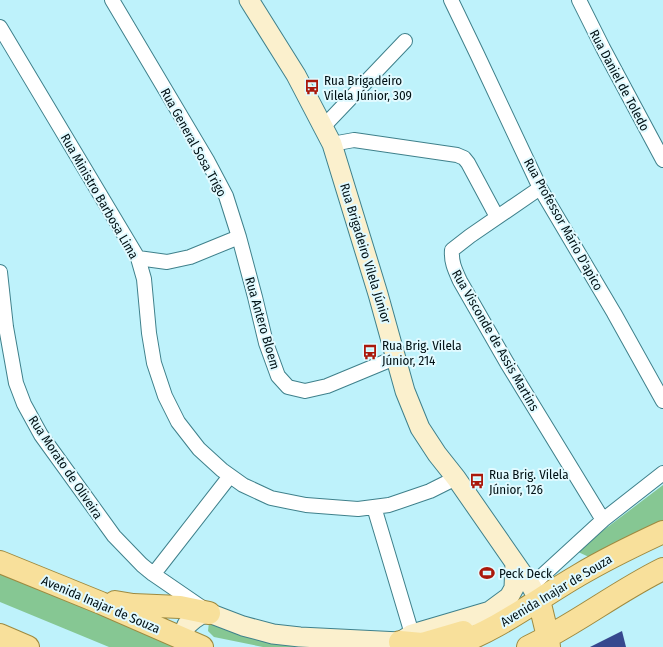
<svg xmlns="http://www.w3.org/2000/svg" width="663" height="647" viewBox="0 0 663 647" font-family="'Fira Sans Condensed',sans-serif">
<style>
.green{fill:#86c793}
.building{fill:#36488e}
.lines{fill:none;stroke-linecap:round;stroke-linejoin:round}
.street-casing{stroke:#3f808b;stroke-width:16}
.secondary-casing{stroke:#3f808b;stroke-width:21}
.primary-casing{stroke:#9e8a40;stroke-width:24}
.street{stroke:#fff;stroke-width:14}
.secondary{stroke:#fbf0cd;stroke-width:19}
.primary{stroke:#f8e09b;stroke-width:22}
.labels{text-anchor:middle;stroke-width:4;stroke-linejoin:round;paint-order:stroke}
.poi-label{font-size:13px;fill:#001014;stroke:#e1faff;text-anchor:start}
.street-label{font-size:13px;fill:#001014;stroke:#e1faff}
</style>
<rect width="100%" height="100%" fill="#bef2fb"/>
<path class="green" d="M 663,485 L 663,522 L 589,557 L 576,551 Z
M 0,570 L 180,647 L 109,647 L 0,602 Z
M 209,622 L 398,647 L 263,647 L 214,637 L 208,631 Z"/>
<path class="building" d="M 622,631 L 626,647 L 590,647 Z"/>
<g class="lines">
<g class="street-casing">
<path id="street" d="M 112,0 L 207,160 L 226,196 L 239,237 L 190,257 L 167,262 L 138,258
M 451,0 L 477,54 L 540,188 L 614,313 L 663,401
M 579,0 L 603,48 L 663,160
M 0,27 L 138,258 L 144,279 L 149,333 L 154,363 L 165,396 L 178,422 L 199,449 L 222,470 L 243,485 L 271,498 L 306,505 L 358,509 L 389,505 L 430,491 L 456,478
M 324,126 L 405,41
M 332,144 L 354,140 L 457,155 L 464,158 L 468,163 L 497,217
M 540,188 L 470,236 L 452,250 C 451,262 455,270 460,281 L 507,363 L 603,520
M 239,237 L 255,297 L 266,343 L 278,376 L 288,387 L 305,391 L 327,386 L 397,357
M 0,272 L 6,327 L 16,383 L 24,404 L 41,435 L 114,536 L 142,565 L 153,574 L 204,609
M 374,507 L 412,634
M 156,571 L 230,476
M 531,586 L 603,520 L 663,473"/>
</g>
<g class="secondary-casing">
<path id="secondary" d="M 249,0 L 296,75 L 332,144 L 378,294 L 405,391 L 420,428 L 437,454 L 456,478 L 531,586 L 539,600
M 182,639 L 184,632 L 187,625 L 194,619 L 200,615 L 209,613 L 243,626 L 273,634 L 300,637 L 400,642 L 412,634 L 490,611 L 509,597 L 514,588 L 515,563"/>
</g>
<g class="primary-casing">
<path id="primary" d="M 0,562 L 101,603 L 202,647
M 539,600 L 548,637 L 549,647
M 115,602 L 133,605 L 180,607 L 209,613
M 0,635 L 28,647
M 400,642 L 422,644 L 463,632
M 449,647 C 497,631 536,600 579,575 C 606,559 635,545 663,532
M 528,647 C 575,625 616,592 663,569"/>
</g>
<use href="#street" class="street"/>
<use href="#secondary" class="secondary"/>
<use href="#primary" class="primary"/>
</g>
<defs>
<g id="bus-bare" transform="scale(1.2)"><path d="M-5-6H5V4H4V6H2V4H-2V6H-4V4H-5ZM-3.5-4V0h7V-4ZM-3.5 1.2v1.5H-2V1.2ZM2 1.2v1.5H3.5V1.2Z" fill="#aa180b" stroke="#e1faff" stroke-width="2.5" paint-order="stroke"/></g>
<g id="stadium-bare" transform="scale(1.2)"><path d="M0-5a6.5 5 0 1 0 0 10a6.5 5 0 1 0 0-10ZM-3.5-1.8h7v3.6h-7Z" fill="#aa180b" stroke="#e1faff" stroke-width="2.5" paint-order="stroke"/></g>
</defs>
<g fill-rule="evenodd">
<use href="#bus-bare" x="312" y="87"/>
<use href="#bus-bare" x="370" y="352"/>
<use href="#bus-bare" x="477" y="481"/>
<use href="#stadium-bare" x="487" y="573"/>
</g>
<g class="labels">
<g class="poi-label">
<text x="324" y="85">Rua Brigadeiro<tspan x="324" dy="15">Vilela Júnior, 309</tspan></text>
<text x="382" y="350">Rua Brig. Vilela<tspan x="382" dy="15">Júnior, 214</tspan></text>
<text x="489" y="479">Rua Brig. Vilela<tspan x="489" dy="15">Júnior, 126</tspan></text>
<text x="499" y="578">Peck Deck</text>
</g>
<g class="street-label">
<text transform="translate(620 80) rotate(62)" y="5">Rua Daniel de Toledo</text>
<text transform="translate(194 142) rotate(61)" y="5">Rua General Sosa Trigo</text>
<text transform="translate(100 196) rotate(60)" y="5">Rua Ministro Barbosa Lima</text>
<text transform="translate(564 224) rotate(61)" y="5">Rua Professor Mário D'apico</text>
<text transform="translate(366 253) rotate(73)" y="5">Rua Brigadeiro Vilela Júnior</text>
<text transform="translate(263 323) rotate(74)" y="5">Rua Antero Bloem</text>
<text transform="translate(496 340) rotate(60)" y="5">Rua Visconde de Assis Martins</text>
<text transform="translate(66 467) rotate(56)" y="5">Rua Morato de Oliveira</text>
<text transform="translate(556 590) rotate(-31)" y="5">Avenida Inajar de Souza</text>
<text transform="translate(101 604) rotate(23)" y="5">Avenida Inajar de Souza</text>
</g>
</g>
</svg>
